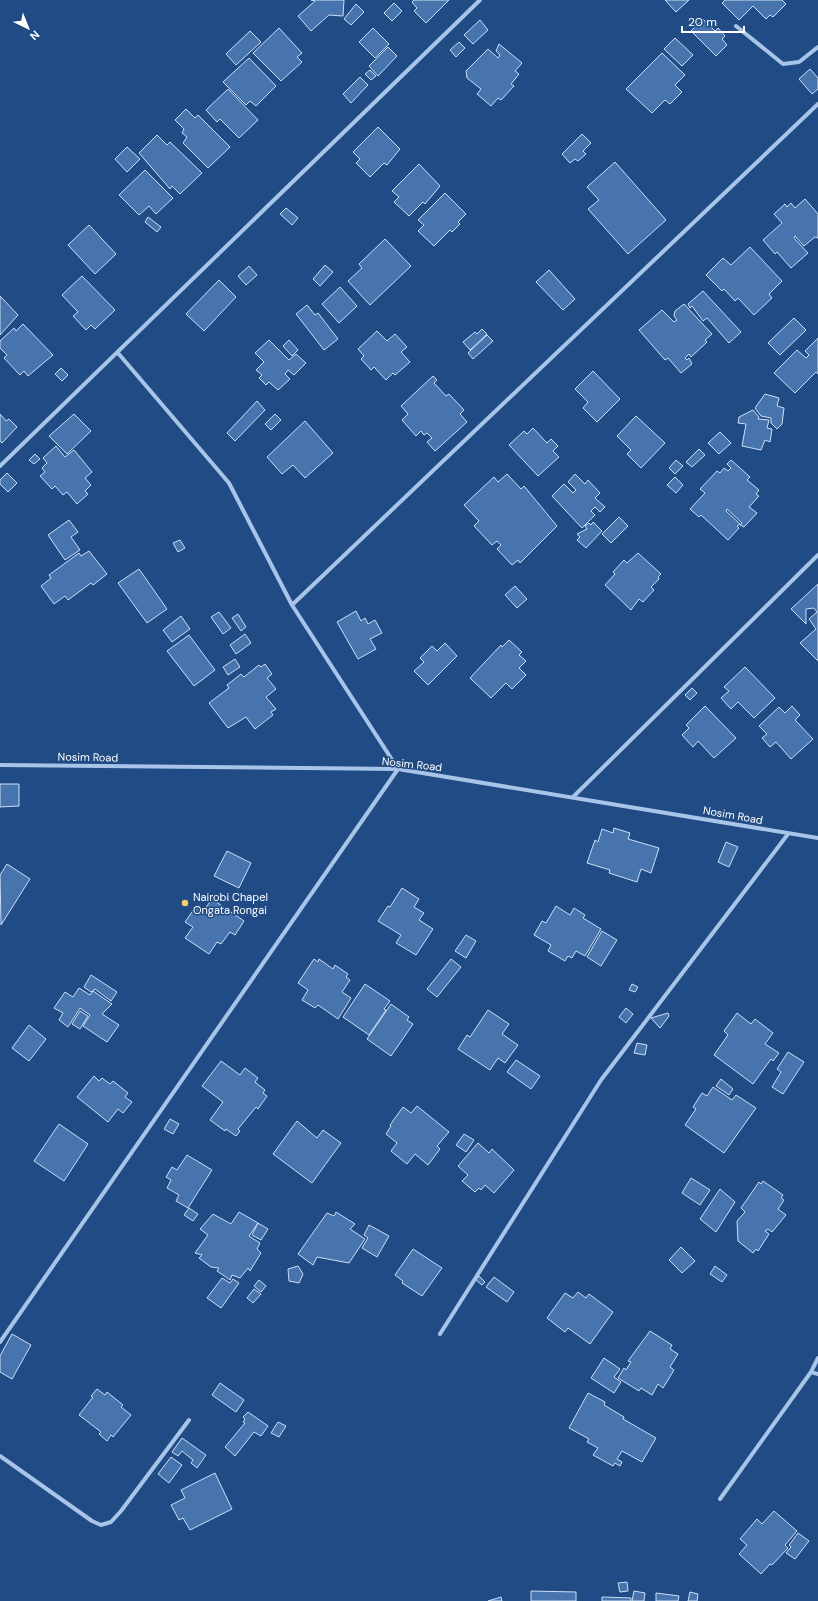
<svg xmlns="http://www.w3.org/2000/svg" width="818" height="1601" viewBox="0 0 818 1601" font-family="'DM Sans',sans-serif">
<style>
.building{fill:#4874ad;stroke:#ccdff7}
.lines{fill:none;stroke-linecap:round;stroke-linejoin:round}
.minor{stroke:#a8c5e9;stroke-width:4}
.poi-dot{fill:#f7cf68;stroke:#204b84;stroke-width:1.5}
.labels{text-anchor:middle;stroke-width:3;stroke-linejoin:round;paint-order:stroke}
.street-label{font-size:11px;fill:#fff;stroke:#204b84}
.poi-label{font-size:11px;fill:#fff;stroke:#204b84;text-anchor:start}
</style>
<rect width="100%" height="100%" fill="#204b84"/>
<path class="building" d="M 311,0 L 344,0 L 343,16 L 329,15 L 311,31 L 298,16 L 315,1 Z
M 414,0 L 449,0 L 426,23 L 414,11 L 417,8 L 412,2 Z
M 665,0 L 689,0 L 676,12 Z
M 725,0 L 782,0 L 786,4 L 773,17 L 770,15 L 766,19 L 753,6 L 739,20 L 722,3 Z
M 394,3 L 402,11 L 392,21 L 384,13 Z
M 356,4 L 364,12 L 351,25 L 344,19 Z
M 703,19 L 715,31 L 718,28 L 725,36 L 722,39 L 727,45 L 716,56 L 691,31 Z
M 480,20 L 488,30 L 473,44 L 464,35 Z
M 279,28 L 302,53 L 297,57 L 302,62 L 281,81 L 253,53 Z
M 373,28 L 389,44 L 375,58 L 359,42 Z
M 250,31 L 261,42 L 236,65 L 226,54 Z
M 675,38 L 693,55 L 682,66 L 664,49 Z
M 459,42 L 465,48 L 456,57 L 450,50 Z
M 499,44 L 522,63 L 515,71 L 519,74 L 511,84 L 514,86 L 501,100 L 498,98 L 491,106 L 477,94 L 481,89 L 467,78 L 466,71 L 488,49 L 498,58 L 500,55 L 496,51 Z
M 388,47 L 397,56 L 378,76 L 369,66 Z
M 662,53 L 685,75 L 675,85 L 682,92 L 670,104 L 665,100 L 652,113 L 626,89 Z
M 249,58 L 276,86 L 256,106 L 250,101 L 246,105 L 223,82 Z
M 810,69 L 818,78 L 818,89 L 812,94 L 799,79 Z
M 370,70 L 376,76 L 371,80 L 365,74 Z
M 360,77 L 368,85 L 351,103 L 343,94 Z
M 228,89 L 258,120 L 239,138 L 220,119 L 217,122 L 206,110 Z
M 186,109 L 195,118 L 198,115 L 230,147 L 208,168 L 183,143 L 187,137 L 182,133 L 184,129 L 175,120 Z
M 378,127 L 400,149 L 387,165 L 384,163 L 370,177 L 356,163 L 360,159 L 353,152 Z
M 582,134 L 591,143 L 583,151 L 586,154 L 578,161 L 575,159 L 570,163 L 562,154 Z
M 157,135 L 167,145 L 170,142 L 202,173 L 180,194 L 172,186 L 170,189 L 139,153 Z
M 127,147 L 140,159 L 127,172 L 115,159 Z
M 615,162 L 666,220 L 628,254 L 588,209 L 599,200 L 587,187 Z
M 419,164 L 440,186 L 425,204 L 423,202 L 409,216 L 394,202 L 399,197 L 392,191 Z
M 145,170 L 173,198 L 156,214 L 149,206 L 139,215 L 119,195 Z
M 445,193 L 466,214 L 458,222 L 460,224 L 452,232 L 450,230 L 434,246 L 418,231 L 424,225 L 418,220 Z
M 805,199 L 818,214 L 818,238 L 815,237 L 804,246 L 795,236 L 794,238 L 808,253 L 791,268 L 777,252 L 775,254 L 763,240 L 782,223 L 774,214 L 785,204 L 787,207 L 791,203 L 795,208 Z
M 286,208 L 298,218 L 292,225 L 280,214 Z
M 148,217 L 161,227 L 157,232 L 145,222 Z
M 89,225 L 116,254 L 95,274 L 68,245 Z
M 385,239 L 411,266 L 370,305 L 348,281 L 362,268 L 359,264 Z
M 750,247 L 782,281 L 769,294 L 772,298 L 754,315 L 738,298 L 735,301 L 724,289 L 722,291 L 706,275 L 723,258 L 731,265 Z
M 325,265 L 333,272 L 320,286 L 313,279 Z
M 249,266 L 257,275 L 246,285 L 238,276 Z
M 549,270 L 575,299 L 563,310 L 536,282 Z
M 82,276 L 115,310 L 95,329 L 91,325 L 86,330 L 73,316 L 78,312 L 62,295 Z
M 219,280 L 236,297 L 204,331 L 186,314 Z
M 340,287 L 357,306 L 339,323 L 322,304 Z
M 703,291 L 741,332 L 729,343 L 707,318 L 703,321 L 692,306 L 690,308 L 688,304 Z
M 0,296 L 18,315 L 0,335 Z
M 684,304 L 712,334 L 705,340 L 707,342 L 691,357 L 689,354 L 685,358 L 687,360 L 689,358 L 692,364 L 681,373 L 668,358 L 665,360 L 639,330 L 662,310 L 674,322 L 677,320 L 674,316 L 675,311 Z
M 307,305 L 315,315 L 318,313 L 338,339 L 324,350 L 296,314 Z
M 794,318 L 806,330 L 780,355 L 768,343 Z
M 23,324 L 53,355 L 28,376 L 24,371 L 20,375 L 4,358 L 7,355 L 0,348 L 0,341 L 14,328 L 16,331 Z
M 482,329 L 487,334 L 470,350 L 463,342 L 475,332 L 477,334 Z
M 377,331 L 387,341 L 395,334 L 407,347 L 401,352 L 410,362 L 395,375 L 393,373 L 386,380 L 374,367 L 371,370 L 361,359 L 364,356 L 358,349 Z
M 487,335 L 493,341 L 473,359 L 468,353 Z
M 818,338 L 818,374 L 816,372 L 795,393 L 774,373 L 797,350 L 806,358 L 809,355 L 805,351 Z
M 269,340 L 289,360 L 296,354 L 306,363 L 294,375 L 288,370 L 285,374 L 290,379 L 278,390 L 269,382 L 266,385 L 259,378 L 262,375 L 256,370 L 264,362 L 255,353 Z
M 289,340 L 298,350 L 292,356 L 283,346 Z
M 61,368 L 68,375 L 62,381 L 55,374 Z
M 593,371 L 620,399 L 597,422 L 583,408 L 588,402 L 575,389 Z
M 433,376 L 437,380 L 434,383 L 446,396 L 449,394 L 464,410 L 460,414 L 467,422 L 435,451 L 427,442 L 432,438 L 427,433 L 424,435 L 421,431 L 416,436 L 402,420 L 408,414 L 401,406 Z
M 765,394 L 779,398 L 777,406 L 784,408 L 782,424 L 777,429 L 771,423 L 771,418 L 761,416 L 755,408 Z
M 257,401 L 265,410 L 235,441 L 227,433 Z
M 753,410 L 759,417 L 758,419 L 769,420 L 767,428 L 772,429 L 770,442 L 765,440 L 761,450 L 742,446 L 746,424 L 738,423 L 739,417 Z
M 0,414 L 6,421 L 9,419 L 17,427 L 2,443 L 0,441 Z
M 74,414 L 91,431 L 67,454 L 49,436 Z
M 275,414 L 281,420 L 271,430 L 265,424 Z
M 636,416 L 665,443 L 641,468 L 627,454 L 631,450 L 617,436 Z
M 305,421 L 333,453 L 305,478 L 293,465 L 282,474 L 267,457 Z
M 533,428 L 547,443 L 551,439 L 558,446 L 553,451 L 559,457 L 538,476 L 509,445 L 524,431 L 527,434 Z
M 720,432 L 731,443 L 719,454 L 708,443 Z
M 56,446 L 65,457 L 74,450 L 92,472 L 85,478 L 91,485 L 85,491 L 88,494 L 77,504 L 67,492 L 63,495 L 55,486 L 52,489 L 40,476 L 45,472 L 42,468 L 47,463 L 43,458 Z
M 699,449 L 705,455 L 692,467 L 686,462 Z
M 35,454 L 40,459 L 34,464 L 29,460 Z
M 676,460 L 683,466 L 675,474 L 669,468 Z
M 731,460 L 750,477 L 747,480 L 759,490 L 756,494 L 759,496 L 749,507 L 757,513 L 744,527 L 740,525 L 742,523 L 727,509 L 726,511 L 740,524 L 737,526 L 739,528 L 728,540 L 701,515 L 699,517 L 690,509 L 705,493 L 700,489 L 717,471 L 720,473 L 724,468 L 728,471 L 731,468 L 727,464 Z
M 7,473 L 17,483 L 8,492 L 0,484 L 0,480 Z
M 507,474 L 521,489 L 524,486 L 557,526 L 520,563 L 518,560 L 512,565 L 497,549 L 501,545 L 497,541 L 492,545 L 474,526 L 479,521 L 464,505 L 494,477 L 498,482 Z
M 575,474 L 585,484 L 588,480 L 600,493 L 595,498 L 605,507 L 600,512 L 595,507 L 591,511 L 595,515 L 582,528 L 552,496 L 564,484 L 573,493 L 576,490 L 568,482 Z
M 675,477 L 683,485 L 676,493 L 667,485 Z
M 619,517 L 628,526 L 611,543 L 602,534 Z
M 69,520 L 78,532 L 71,537 L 80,550 L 65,560 L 48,535 Z
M 593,522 L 602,531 L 586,548 L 577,540 L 580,537 L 577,534 L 587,529 L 585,526 L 589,523 L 591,525 Z
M 180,540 L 185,548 L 178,552 L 173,543 Z
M 89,551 L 107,574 L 93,585 L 91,583 L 68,600 L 65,596 L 54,604 L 41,586 L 51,578 L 49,575 L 79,553 L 81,556 Z
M 638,553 L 661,574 L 658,577 L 659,579 L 651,587 L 654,590 L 643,602 L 639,599 L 631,610 L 605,585 L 615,574 L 613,572 L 624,560 L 627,563 Z
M 139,569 L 167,609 L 147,623 L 118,583 Z
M 818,584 L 818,661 L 800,643 L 816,629 L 809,619 L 817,612 L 814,608 L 806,609 L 806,624 L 791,609 Z
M 515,586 L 527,599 L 517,608 L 505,595 Z
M 356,611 L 361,621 L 365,618 L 368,624 L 375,620 L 382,633 L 370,639 L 376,649 L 358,659 L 337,622 Z
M 219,612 L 231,628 L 223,634 L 211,617 Z
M 238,614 L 246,627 L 241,631 L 232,618 Z
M 181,616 L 190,629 L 172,642 L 163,630 Z
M 245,634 L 251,643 L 236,654 L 230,645 Z
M 189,635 L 215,670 L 194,686 L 167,651 Z
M 509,640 L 522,652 L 519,655 L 526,661 L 519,668 L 526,675 L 512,689 L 506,683 L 491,698 L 470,678 L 501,645 L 502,647 Z
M 445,643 L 457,656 L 428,685 L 414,671 L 424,662 L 420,658 L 432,646 L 437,651 Z
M 235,659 L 240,667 L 228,675 L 223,667 Z
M 265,664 L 272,674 L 267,678 L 276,689 L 266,697 L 276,709 L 271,712 L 273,715 L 255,729 L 246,717 L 228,728 L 209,703 L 229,688 L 227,685 L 241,674 L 244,677 L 259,665 L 261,667 Z
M 745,667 L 775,698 L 754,718 L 738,702 L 731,709 L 721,698 L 729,691 L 724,687 Z
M 692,688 L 697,693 L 690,700 L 685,695 Z
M 705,706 L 736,738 L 714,758 L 698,741 L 693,747 L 682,735 L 689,728 L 686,725 Z
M 792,706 L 800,715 L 795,720 L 813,739 L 791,759 L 776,742 L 770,747 L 762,738 L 767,734 L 759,726 L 779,707 L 785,713 Z
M 0,784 L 19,784 L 19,806 L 0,807 Z
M 614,828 L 630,833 L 628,839 L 659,848 L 651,873 L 641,869 L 637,882 L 609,873 L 610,870 L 587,863 L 595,840 L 598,842 L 602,829 L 613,833 Z
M 726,842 L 738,847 L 729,867 L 718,862 Z
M 227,851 L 251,863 L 239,888 L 214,876 Z
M 7,864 L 30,879 L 1,925 L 0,875 Z
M 402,888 L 419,899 L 414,907 L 424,913 L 419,920 L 433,929 L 416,955 L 396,943 L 401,935 L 378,921 L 388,906 L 390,907 Z
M 212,899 L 244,921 L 235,935 L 230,932 L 221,944 L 217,942 L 209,954 L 185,938 L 193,927 L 185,922 L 197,905 L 204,910 Z
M 556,906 L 570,915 L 574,908 L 585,915 L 583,918 L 601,929 L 585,956 L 576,951 L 572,958 L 568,956 L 565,961 L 548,951 L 551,945 L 534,935 L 542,921 L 546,923 Z
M 602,931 L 617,940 L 601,966 L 587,957 Z
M 466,935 L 476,941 L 466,958 L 455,951 Z
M 314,959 L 318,962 L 319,959 L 333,969 L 335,965 L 348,974 L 346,977 L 350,980 L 342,992 L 351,998 L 338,1019 L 318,1005 L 315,1008 L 302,1000 L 308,990 L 298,983 Z
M 451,959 L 461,967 L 437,997 L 427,989 Z
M 91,975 L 117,992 L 111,1001 L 95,989 L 91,992 L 84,987 Z
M 365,984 L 390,1001 L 384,1009 L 386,1010 L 369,1035 L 343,1017 Z
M 632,984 L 638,987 L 635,992 L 629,990 Z
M 79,988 L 90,995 L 93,991 L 112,1004 L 102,1014 L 119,1025 L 107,1042 L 83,1026 L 90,1015 L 80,1008 L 68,1027 L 59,1020 L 63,1013 L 54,1008 L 65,992 L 73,997 Z
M 391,1004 L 409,1017 L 407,1020 L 413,1024 L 391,1056 L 367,1039 Z
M 626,1008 L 633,1014 L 626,1023 L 619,1017 Z
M 488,1010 L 509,1024 L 502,1034 L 518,1045 L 505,1063 L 498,1058 L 490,1070 L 458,1049 L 467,1035 L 470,1037 Z
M 80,1011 L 88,1016 L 80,1029 L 72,1024 Z
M 668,1013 L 669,1016 L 660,1028 L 651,1018 Z
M 737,1013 L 751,1024 L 755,1019 L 773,1033 L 765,1044 L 779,1053 L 773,1061 L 771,1059 L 753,1084 L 714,1055 L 728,1035 L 724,1031 Z
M 29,1025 L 46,1039 L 29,1061 L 12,1048 Z
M 637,1043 L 647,1045 L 645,1055 L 634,1053 Z
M 788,1052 L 804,1062 L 783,1094 L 772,1087 L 781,1072 L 777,1069 Z
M 516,1060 L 540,1076 L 531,1089 L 507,1072 Z
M 221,1061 L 240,1075 L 245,1068 L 258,1078 L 255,1082 L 265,1090 L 263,1093 L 267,1096 L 258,1109 L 256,1107 L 238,1129 L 240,1131 L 236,1136 L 226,1129 L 225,1131 L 210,1120 L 223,1102 L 202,1086 Z
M 94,1076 L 99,1081 L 102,1078 L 110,1084 L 113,1081 L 128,1093 L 125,1097 L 132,1102 L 123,1113 L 118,1109 L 108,1122 L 77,1097 Z
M 721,1079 L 733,1089 L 729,1095 L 716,1086 Z
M 713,1087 L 732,1100 L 736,1095 L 756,1108 L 724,1153 L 685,1125 L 696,1109 L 693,1107 L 702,1093 L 707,1096 Z
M 417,1106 L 449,1132 L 437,1146 L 440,1149 L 428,1165 L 415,1154 L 407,1164 L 391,1151 L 397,1143 L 386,1134 L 391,1126 L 390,1125 L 403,1107 L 411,1113 Z
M 170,1119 L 179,1124 L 173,1134 L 164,1129 Z
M 297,1121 L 317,1138 L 323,1130 L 341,1143 L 312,1183 L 273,1154 Z
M 59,1124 L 88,1144 L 64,1181 L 34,1161 Z
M 464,1134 L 474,1140 L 466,1152 L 456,1145 Z
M 478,1143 L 489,1153 L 492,1149 L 514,1170 L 494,1193 L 485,1185 L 481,1190 L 479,1188 L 475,1192 L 462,1181 L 468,1175 L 458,1166 Z
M 187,1155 L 212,1170 L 188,1208 L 176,1201 L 179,1195 L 167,1188 L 171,1180 L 166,1177 L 172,1167 L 177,1170 Z
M 691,1178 L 710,1190 L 700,1205 L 682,1193 Z
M 763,1181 L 783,1195 L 781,1198 L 784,1200 L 778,1209 L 786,1215 L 772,1232 L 768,1229 L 765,1231 L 769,1234 L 758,1251 L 756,1249 L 753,1253 L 738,1241 L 737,1221 L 745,1212 L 741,1208 L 759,1182 L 761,1184 Z
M 720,1189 L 735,1202 L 716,1232 L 700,1219 Z
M 189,1208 L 198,1214 L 193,1221 L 184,1215 Z
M 239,1212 L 258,1223 L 249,1236 L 260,1243 L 257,1249 L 261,1253 L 250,1271 L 248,1268 L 240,1278 L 232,1275 L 230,1280 L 217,1271 L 219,1268 L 211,1267 L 199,1258 L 202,1255 L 195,1253 L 208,1235 L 200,1229 L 213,1214 L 231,1224 Z
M 336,1212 L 355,1224 L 350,1229 L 365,1239 L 349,1263 L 317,1257 L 313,1265 L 298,1254 L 327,1213 L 334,1216 Z
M 258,1223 L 268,1229 L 261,1240 L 252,1235 Z
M 369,1225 L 389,1236 L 377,1257 L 362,1248 L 368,1238 L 364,1235 Z
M 681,1247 L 695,1261 L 682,1273 L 669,1260 Z
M 413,1249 L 442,1268 L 422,1296 L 402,1283 L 403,1281 L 395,1275 Z
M 298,1266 L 303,1274 L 299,1283 L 289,1281 L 288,1269 Z
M 715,1266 L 727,1275 L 722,1282 L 710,1274 Z
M 479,1276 L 485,1282 L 482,1285 L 476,1280 Z
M 494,1277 L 514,1292 L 507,1302 L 486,1287 Z
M 222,1278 L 230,1283 L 233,1279 L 239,1283 L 221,1308 L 207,1298 Z
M 259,1280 L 266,1286 L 261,1292 L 254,1286 Z
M 254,1289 L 261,1294 L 253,1303 L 247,1298 Z
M 578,1292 L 586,1298 L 589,1294 L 613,1312 L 590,1344 L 568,1328 L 565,1332 L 547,1318 L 565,1293 L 573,1298 Z
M 650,1331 L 672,1345 L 670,1349 L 678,1354 L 670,1367 L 674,1370 L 663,1388 L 658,1384 L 652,1395 L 641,1388 L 639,1391 L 618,1378 L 624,1368 L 626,1370 L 631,1362 L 628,1361 Z
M 12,1334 L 31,1345 L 12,1379 L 0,1372 L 0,1356 Z
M 604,1358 L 620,1369 L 614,1377 L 621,1382 L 614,1393 L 591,1378 Z
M 220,1383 L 244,1400 L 236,1412 L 212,1395 Z
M 97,1389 L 105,1395 L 107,1392 L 123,1405 L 121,1407 L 131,1415 L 113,1437 L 111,1435 L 107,1441 L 99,1434 L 101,1432 L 79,1415 L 93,1397 L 91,1396 Z
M 588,1393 L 605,1402 L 604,1405 L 624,1417 L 623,1419 L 656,1438 L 642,1462 L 622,1451 L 617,1459 L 622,1462 L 620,1466 L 615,1463 L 613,1466 L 593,1455 L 598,1448 L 587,1442 L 589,1439 L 569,1428 Z
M 248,1412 L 268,1426 L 261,1436 L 254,1432 L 235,1456 L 225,1447 L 245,1423 L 243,1422 L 245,1419 L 243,1417 Z
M 278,1422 L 286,1426 L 279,1437 L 271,1433 Z
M 182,1438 L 206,1455 L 197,1468 L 191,1463 L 193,1460 L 182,1451 L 178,1456 L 172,1452 Z
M 171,1457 L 182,1465 L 169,1483 L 158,1474 Z
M 215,1473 L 232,1509 L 190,1530 L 183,1518 L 179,1520 L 171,1505 L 185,1498 L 181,1490 Z
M 774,1511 L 797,1531 L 785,1545 L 788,1548 L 772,1565 L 770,1564 L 761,1574 L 739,1554 L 747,1545 L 740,1539 L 757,1519 L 762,1524 Z
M 798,1533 L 809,1541 L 795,1559 L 786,1553 L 791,1547 L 789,1545 Z
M 627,1582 L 628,1591 L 620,1592 L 618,1583 Z
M 531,1591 L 576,1592 L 576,1601 L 531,1601 Z
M 634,1591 L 645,1593 L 644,1601 L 632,1601 Z
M 690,1592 L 698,1594 L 697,1601 L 688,1601 Z
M 656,1593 L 679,1596 L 678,1601 L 656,1601 Z
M 501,1597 L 502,1601 L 488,1601 Z
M 602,1597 L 631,1598 L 631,1601 L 602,1601 Z"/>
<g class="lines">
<path class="minor" d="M 736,26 L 783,64 L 799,62 L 818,47
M 0,466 L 480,0
M 292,605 L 818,104
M 0,765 L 398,769 L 818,838
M 573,797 L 818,555
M 440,1334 L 601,1080 L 788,834
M 0,1342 L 398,769 L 292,605 L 229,483 L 118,353
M 811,1372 L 818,1374
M 0,1456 L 92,1521 L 101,1525 L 111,1522 L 121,1511 L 189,1420
M 720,1499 L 811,1372 L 818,1358"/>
</g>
<circle class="poi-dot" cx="185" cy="903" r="4"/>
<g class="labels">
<g class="street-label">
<text transform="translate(88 757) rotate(1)" y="4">Nosim Road</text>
<text transform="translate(412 764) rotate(6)" y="4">Nosim Road</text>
<text transform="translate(733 815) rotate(10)" y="4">Nosim Road</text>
</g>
<g class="poi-label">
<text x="193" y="901">Nairobi Chapel<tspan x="193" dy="13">Ongata Rongai</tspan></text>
</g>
</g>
<g transform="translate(28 28) rotate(137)" stroke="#204b84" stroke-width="3" paint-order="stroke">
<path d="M0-3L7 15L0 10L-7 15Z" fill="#ffffff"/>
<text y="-6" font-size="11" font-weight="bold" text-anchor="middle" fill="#ffffff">N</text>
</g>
<path d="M682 26v6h62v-6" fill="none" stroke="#ffffff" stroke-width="2"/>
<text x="688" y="26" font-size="12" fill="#ffffff" stroke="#204b84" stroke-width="3" paint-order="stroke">20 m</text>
</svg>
